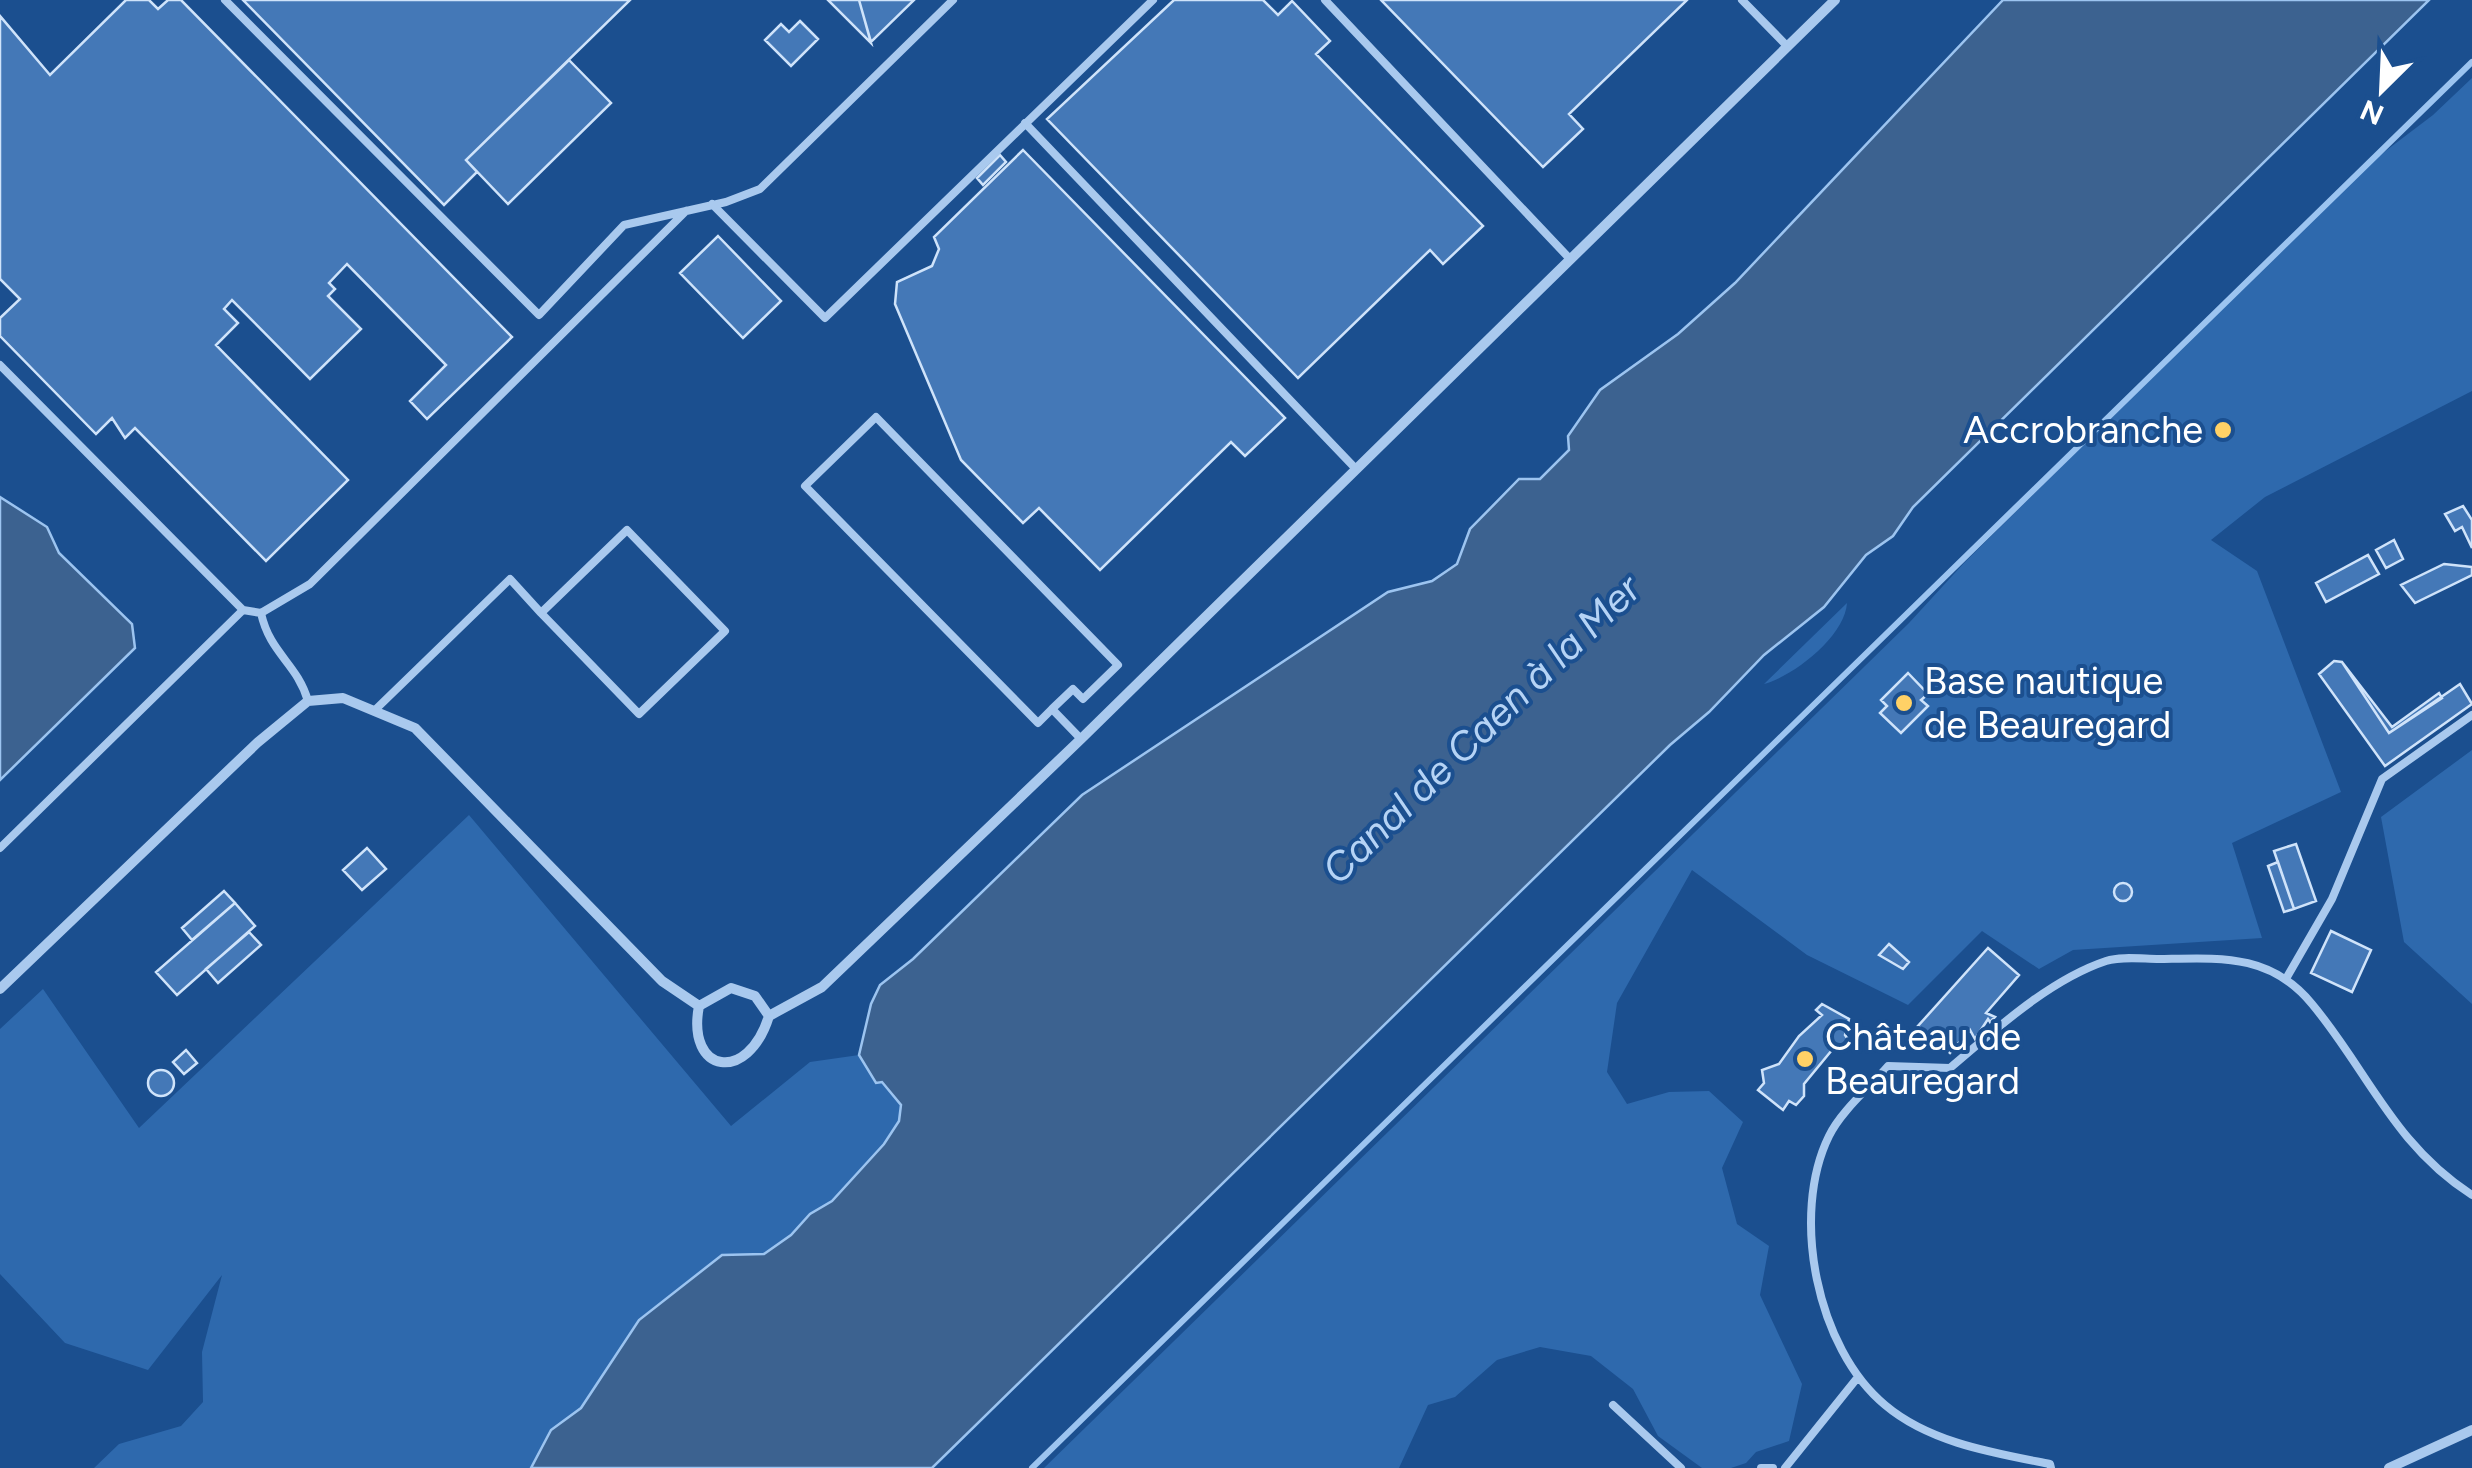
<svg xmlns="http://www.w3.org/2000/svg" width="2472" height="1468" viewBox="0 0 2472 1468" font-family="Figtree,sans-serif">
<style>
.green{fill:#2e69ad}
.water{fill:#3c6290;stroke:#9cc4f0;stroke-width:2.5}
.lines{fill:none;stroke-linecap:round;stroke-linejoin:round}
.stream{stroke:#9cc4f0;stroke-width:6}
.building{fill:#4478b7;stroke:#cfe3fa;stroke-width:2.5}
.service{stroke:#a9c9ee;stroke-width:8}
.minor{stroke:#a9c9ee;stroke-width:10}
.poi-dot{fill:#ffd166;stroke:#1b4f8f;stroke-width:4}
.labels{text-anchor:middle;stroke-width:8;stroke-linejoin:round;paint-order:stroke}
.poi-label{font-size:38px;fill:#fff;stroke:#1b4f8f;text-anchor:start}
.water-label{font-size:40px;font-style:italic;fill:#b5d3f5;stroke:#1b4f8f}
</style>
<rect width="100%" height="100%" fill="#1b4f8f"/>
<path class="green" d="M 2472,78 L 2472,391 L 2265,497 L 2211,540 L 2257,571 L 2341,792 L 2232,843 L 2262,938 L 2073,950 L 2039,969 L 1982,931 L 1908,1005 L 1807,955 L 1692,870 L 1617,1003 L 1607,1072 L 1627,1104 L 1669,1092 L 1709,1091 L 1743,1122 L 1722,1168 L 1737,1224 L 1769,1246 L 1760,1295 L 1802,1384 L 1789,1441 L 1756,1452 L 1746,1463 L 1731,1468 L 1702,1468 L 1658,1436 L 1633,1389 L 1591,1356 L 1540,1347 L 1497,1360 L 1455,1397 L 1428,1405 L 1399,1468 L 1044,1468 L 1909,623 L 1964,563 L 2367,165 L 2433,115 Z
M 1847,603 C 1845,636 1794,676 1764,684 Z
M 2472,750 L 2472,1004 L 2404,942 L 2381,817 Z
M 469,815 L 731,1126 L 810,1062 L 859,1055 C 869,1077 892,1083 901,1105 L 899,1121 L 884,1144 L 832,1201 L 810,1214 L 791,1235 L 764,1254 L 722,1255 L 639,1320 L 581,1408 L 558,1425 L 531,1468 L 94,1468 L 119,1444 L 181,1426 L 203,1402 L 202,1352 L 222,1275 L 148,1370 L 65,1343 L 0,1274 L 0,1029 L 43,989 L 139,1128 Z"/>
<path class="water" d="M 2003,0 L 2429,0 L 1913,507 L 1893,536 L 1866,555 L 1824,607 L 1764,655 L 1709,712 L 1670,745 L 932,1468 L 531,1468 L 551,1430 L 581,1408 L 639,1320 L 722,1255 L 764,1254 L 791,1235 L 810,1214 L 832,1201 L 884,1144 L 899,1121 L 901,1105 L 882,1082 L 876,1083 L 859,1055 L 871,1004 L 880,985 L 913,959 L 1082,795 L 1388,592 L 1432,581 L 1457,564 L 1470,529 L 1519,479 L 1540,479 L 1569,450 L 1568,436 L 1600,390 L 1678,334 L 1735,283 Z
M 0,497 L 47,527 L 59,553 L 132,624 L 135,648 L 0,780 Z"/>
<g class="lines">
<path class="stream" d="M 1032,1468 L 2472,62"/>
</g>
<path class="building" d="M 126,0 L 149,0 L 158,9 L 168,0 L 181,0 L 512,337 L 427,419 L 410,401 L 446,365 L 347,264 L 329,283 L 335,289 L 328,296 L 361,329 L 310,379 L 232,300 L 224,309 L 238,323 L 216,345 L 348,480 L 266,561 L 135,428 L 125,438 L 112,418 L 96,434 L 0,336 L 0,318 L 20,299 L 0,279 L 0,16 L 50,75 Z
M 243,0 L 630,0 L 466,160 L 477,172 L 444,205 Z
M 828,0 L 859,0 L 871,43 Z
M 859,0 L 914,0 L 871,42 Z
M 1174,0 L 1263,0 L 1278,15 L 1292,1 L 1330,41 L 1316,54 L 1483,226 L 1443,264 L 1430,250 L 1298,378 L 1047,119 Z
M 1381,0 L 1687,0 L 1569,114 L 1583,129 L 1543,167 Z
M 800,21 L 818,39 L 791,66 L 765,40 L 781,24 L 789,32 Z
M 569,60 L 611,103 L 508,204 L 466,160 Z
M 1023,150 L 1285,418 L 1245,456 L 1231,442 L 1100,570 L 1039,508 L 1023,523 L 961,460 L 895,304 L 897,282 L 932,266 L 939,249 L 934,237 Z
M 1000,155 L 1006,162 L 983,185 L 977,178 Z
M 718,236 L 781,301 L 743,338 L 680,273 Z
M 2463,506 L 2472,520 L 2472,548 L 2462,527 L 2455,531 L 2445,514 Z
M 2394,540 L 2403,559 L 2386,568 L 2376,550 Z
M 2368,555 L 2379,574 L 2326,602 L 2316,583 Z
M 2444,564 L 2472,567 L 2472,575 L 2415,603 L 2401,585 Z
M 2334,661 L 2342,662 L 2389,733 L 2460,684 L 2472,704 L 2385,766 L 2319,674 Z
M 2342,662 L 2392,727 L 2439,693 L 2442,698 L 2389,733 Z
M 1908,673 L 1928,694 L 1921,700 L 1928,706 L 1901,733 L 1880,713 L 1887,706 L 1881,700 Z
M 2296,844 L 2316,901 L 2294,909 L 2274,851 Z
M 367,848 L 386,869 L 362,890 L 343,870 Z
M 2278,862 L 2294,909 L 2284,912 L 2268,866 Z
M2114 892a9 9 0 1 1 18 0a9 9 0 1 1-18 0Z
M 224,891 L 235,903 L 192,940 L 182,928 Z
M 235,903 L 255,926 L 177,995 L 156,972 Z
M 2331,931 L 2371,950 L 2352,992 L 2311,973 Z
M 249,932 L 261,945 L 218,983 L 206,969 Z
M 1889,944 L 1909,962 L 1903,969 L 1879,955 Z
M 1988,948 L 2019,975 L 1986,1013 L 1995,1017 L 1990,1022 L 1988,1019 L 1975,1039 L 1970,1030 L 1950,1053 L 1918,1026 Z
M 1822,1004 L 1849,1019 L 1845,1035 L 1849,1041 L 1832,1050 L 1804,1084 L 1804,1096 L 1796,1105 L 1789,1101 L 1783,1110 L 1758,1090 L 1764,1083 L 1762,1070 L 1779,1064 L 1799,1036 L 1822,1015 L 1816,1010 Z
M 186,1050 L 197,1063 L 184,1074 L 173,1062 Z
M148 1083a13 13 0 1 1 26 0a13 13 0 1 1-26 0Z"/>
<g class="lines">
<path class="service" d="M 225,0 L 539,315 L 624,225 L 726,202 L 760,189 L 953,0
M 1325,0 L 1570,259
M 1742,0 L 1787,46
M 1025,123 L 1356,469
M 712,204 L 825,318 L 1153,0
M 0,365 L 243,610 L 261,613 L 310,584 L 686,211
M 627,530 L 725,631 L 639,714 L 541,613 Z
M 261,613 C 270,654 297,663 308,701
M 1052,709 L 1073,689 L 1083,699 L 1118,665 L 876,417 L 805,486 L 1038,723 L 1052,709 L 1081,739
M 375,710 L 510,579 L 541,613
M 0,848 L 243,610
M 2287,977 L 2332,899 L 2382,779 L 2472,715
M 1613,1405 L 1681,1468
M 1761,1468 L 1773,1468
M 1785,1468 L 1858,1377
M 2051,1468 L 2050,1464 C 1994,1453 1930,1443 1885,1405 C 1817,1349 1790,1215 1829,1136 C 1841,1111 1870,1087 1888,1066 L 1950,1068 C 1995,1030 2049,980 2106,961 C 2121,956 2143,959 2159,959 C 2220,958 2270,953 2312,1004 C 2368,1071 2393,1144 2472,1195"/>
<path class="minor" d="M 731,988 L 755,996 L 769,1016 C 748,1084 686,1074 699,1006 Z
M 0,989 L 257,743 L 308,701 L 343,698 L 415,728 L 662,981 L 699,1006
M 769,1016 L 822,987 L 1081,739 L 1835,0
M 2389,1468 L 2472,1430"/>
</g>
<g class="poi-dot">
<circle cx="2223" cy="430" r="10"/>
<circle cx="1904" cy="703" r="10"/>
<circle cx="1805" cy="1059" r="10"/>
</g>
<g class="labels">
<g class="poi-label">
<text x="2203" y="443" text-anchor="end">Accrobranche</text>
<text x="1924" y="694">Base nautique<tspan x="1924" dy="44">de Beauregard</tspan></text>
<text x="1825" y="1050">Château de<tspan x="1825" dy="44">Beauregard</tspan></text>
</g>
<g class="water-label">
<text transform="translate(1481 729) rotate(-44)" y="14">Canal de Caen à la Mer</text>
</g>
</g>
<g transform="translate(2382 90) rotate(204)" stroke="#1b4f8f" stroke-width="8" paint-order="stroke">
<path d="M0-8L18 38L0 25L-18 38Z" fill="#ffffff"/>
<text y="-15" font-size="28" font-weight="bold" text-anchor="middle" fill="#ffffff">N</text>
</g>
</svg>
